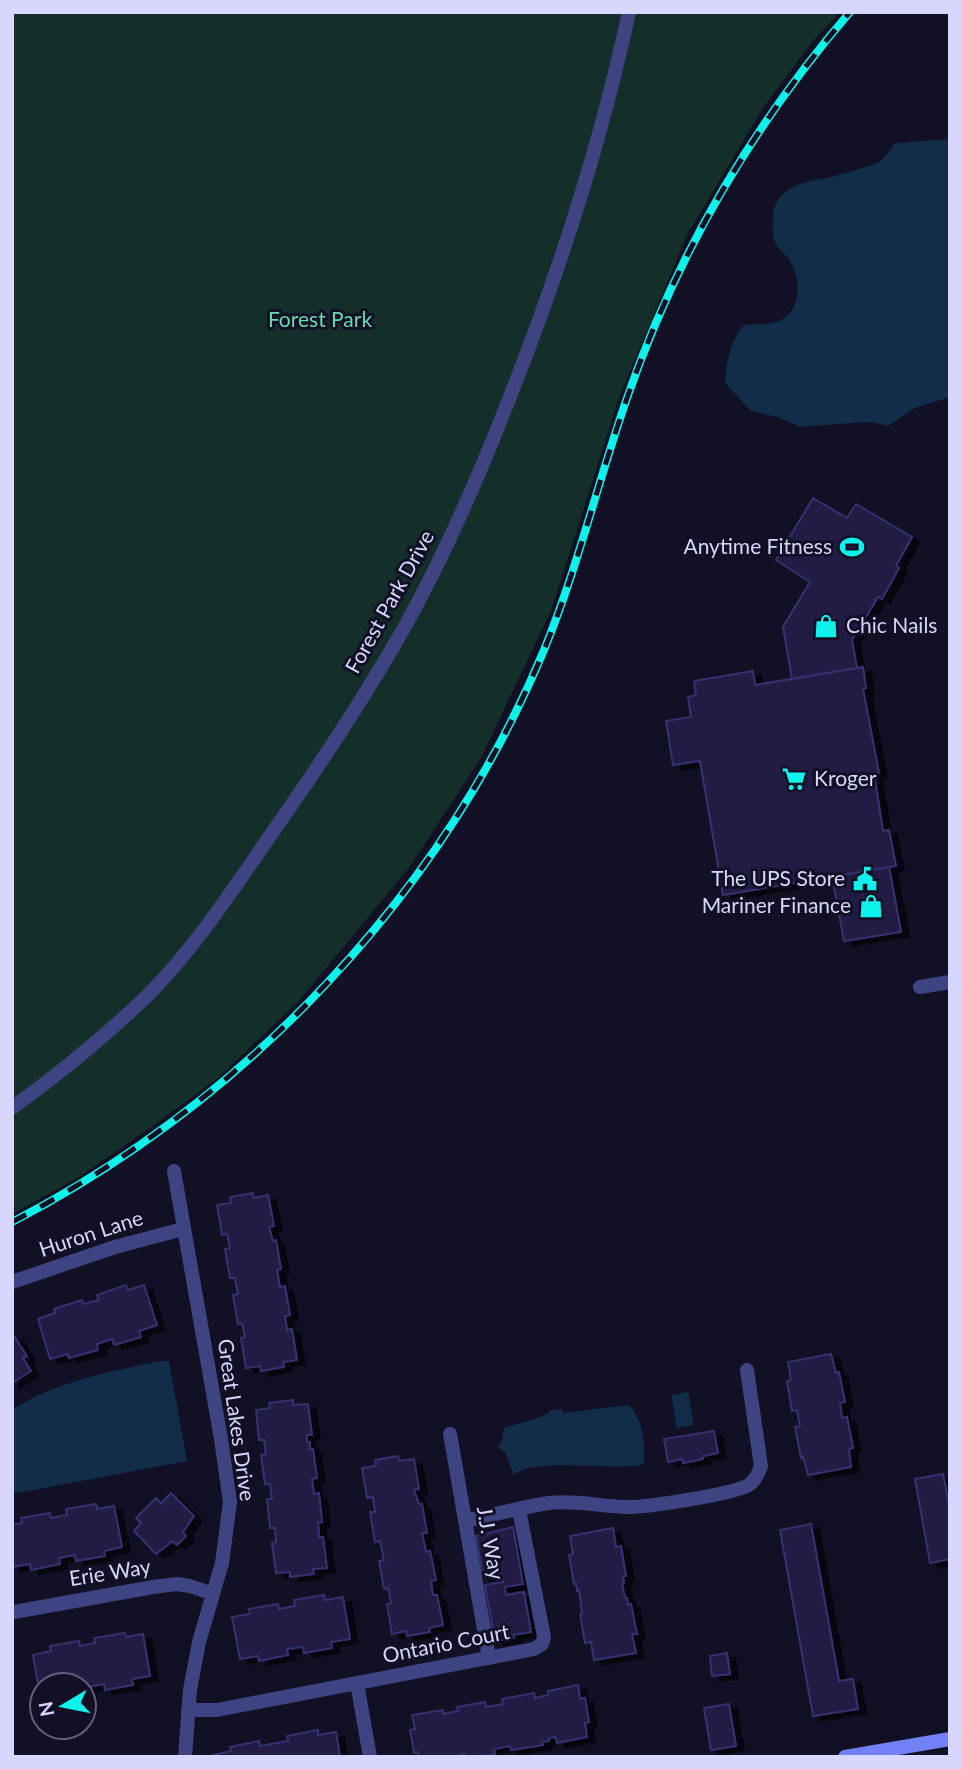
<svg xmlns="http://www.w3.org/2000/svg" width="962" height="1769" viewBox="0 0 962 1769" font-family="Lato,sans-serif">
<style>
.green{fill:#142f2a}
.water{fill:#112d49}
.building{fill:#201d45;stroke:#353170;stroke-width:2;filter:url(#shadow)}
.lines{fill:none;stroke-linecap:round;stroke-linejoin:round}
.street{stroke:#3e4482;stroke-width:14}
.secondary{stroke:#7381f8;stroke-width:14}
.rail-casing{stroke:#0df3eb;stroke-width:8}
.rail{stroke:#111025;stroke-width:5;stroke-dasharray:16;stroke-linecap:butt}
.labels{text-anchor:middle;stroke-width:6;stroke-linejoin:round;paint-order:stroke}
.park-label{font-size:21px;fill:#66daad;stroke:#111025}
.poi-label{font-size:21px;fill:#d7d7fd;stroke:#111025;text-anchor:end}
.street-label{font-size:21px;fill:#d7d7fd;stroke:#111025}
</style>
<defs>
<filter id="shadow"><feDropShadow dx="8" dy="4.5" stdDeviation="0" flood-color="#0009"/></filter>
</defs>
<rect width="100%" height="100%" fill="#111025"/>
<path class="green" d="M 12,12 L 840,12 L 813,41 L 763,108 L 687,235 L 620,395 L 551,611 L 481,758 L 409,868 L 298,1002 L 219,1077 L 153,1126 L 79,1177 L 12,1214 Z"/>
<path class="water" d="M 950,139 L 950,397 L 915,408 L 888,426 L 871,422 L 851,423 L 800,427 L 777,417 L 751,411 L 725,383 C 726,364 731,339 744,325 C 753,324 762,325 771,323 C 802,318 804,280 788,258 C 783,252 778,249 775,242 C 772,233 772,218 774,209 C 782,185 805,182 826,178 C 843,174 861,169 877,163 C 884,160 890,149 895,143 Z
M 161,1361 L 169,1361 L 187,1461 L 12,1494 L 12,1410 C 52,1383 114,1370 161,1361 Z
M 688,1392 L 694,1425 L 677,1428 L 671,1395 Z
M 628,1405 C 642,1413 646,1448 644,1464 C 615,1472 533,1456 514,1475 L 505,1453 L 497,1446 L 502,1441 L 504,1428 L 541,1417 L 552,1410 L 561,1409 L 564,1413 Z"/>
<path class="building" d="M 813,498 L 847,518 L 856,504 L 912,537 L 896,566 L 899,568 L 882,599 L 878,597 L 852,640 L 857,668 L 792,679 L 783,627 L 810,582 L 776,560 Z
M 863,667 L 866,688 L 863,689 L 879,773 L 874,773 L 883,831 L 889,830 L 896,866 L 723,895 L 700,761 L 673,765 L 666,721 L 691,717 L 688,697 L 696,695 L 694,681 L 753,671 L 755,685 Z
M 889,867 L 901,932 L 844,941 L 832,877 Z
M 253,1193 L 254,1198 L 268,1195 L 274,1226 L 269,1227 L 273,1241 L 276,1240 L 281,1269 L 277,1270 L 280,1287 L 285,1286 L 290,1315 L 285,1316 L 287,1330 L 292,1329 L 297,1360 L 283,1362 L 284,1367 L 261,1371 L 260,1366 L 246,1368 L 241,1338 L 245,1337 L 242,1323 L 238,1324 L 233,1295 L 238,1294 L 235,1278 L 230,1278 L 225,1249 L 230,1248 L 227,1234 L 222,1235 L 217,1205 L 231,1203 L 230,1197 Z
M 126,1285 L 128,1290 L 144,1285 L 157,1325 L 139,1331 L 141,1337 L 114,1345 L 112,1339 L 97,1344 L 98,1350 L 69,1358 L 68,1354 L 50,1359 L 38,1319 L 55,1313 L 54,1309 L 82,1300 L 83,1304 L 99,1300 L 97,1295 Z
M 14,1336 L 27,1356 L 23,1358 L 31,1371 L 12,1383 L 12,1337 Z
M 831,1354 L 836,1373 L 839,1372 L 845,1402 L 840,1403 L 842,1418 L 847,1417 L 853,1448 L 849,1449 L 851,1467 L 808,1475 L 803,1457 L 801,1458 L 795,1427 L 800,1426 L 797,1410 L 792,1411 L 787,1381 L 791,1380 L 788,1362 Z
M 293,1400 L 293,1405 L 308,1404 L 312,1435 L 307,1435 L 307,1442 L 310,1442 L 310,1449 L 313,1449 L 317,1478 L 312,1479 L 314,1494 L 319,1493 L 322,1522 L 318,1523 L 319,1537 L 323,1537 L 327,1568 L 313,1569 L 314,1574 L 290,1577 L 290,1572 L 276,1573 L 272,1543 L 276,1542 L 275,1528 L 270,1528 L 267,1499 L 272,1499 L 270,1484 L 265,1484 L 261,1455 L 266,1454 L 264,1440 L 259,1440 L 256,1410 L 270,1408 L 269,1403 Z
M 714,1431 L 718,1453 L 703,1456 L 703,1459 L 683,1463 L 682,1459 L 668,1462 L 664,1439 Z
M 398,1456 L 399,1461 L 414,1459 L 419,1489 L 414,1490 L 419,1504 L 422,1504 L 427,1533 L 422,1533 L 426,1552 L 430,1551 L 436,1580 L 431,1581 L 433,1595 L 437,1595 L 443,1625 L 429,1628 L 430,1632 L 407,1636 L 406,1631 L 392,1634 L 387,1604 L 391,1603 L 388,1588 L 384,1589 L 379,1561 L 384,1560 L 380,1541 L 375,1542 L 370,1512 L 375,1512 L 373,1497 L 367,1498 L 362,1468 L 376,1466 L 375,1460 Z
M 943,1474 L 950,1510 L 950,1559 L 930,1563 L 915,1479 Z
M 171,1493 L 194,1516 L 183,1532 L 186,1536 L 177,1545 L 173,1541 L 156,1554 L 134,1531 L 141,1523 L 136,1518 L 156,1498 L 161,1504 Z
M 96,1504 L 97,1509 L 114,1506 L 122,1547 L 104,1551 L 105,1556 L 76,1561 L 75,1555 L 59,1558 L 60,1564 L 31,1570 L 30,1564 L 12,1567 L 12,1525 L 22,1523 L 21,1518 L 50,1513 L 51,1518 L 67,1515 L 66,1509 Z
M 811,1524 L 839,1681 L 853,1679 L 858,1709 L 813,1716 L 780,1530 Z
M 513,1527 L 523,1584 L 505,1587 L 506,1595 L 524,1592 L 531,1632 L 513,1635 L 514,1638 L 495,1641 L 485,1585 L 503,1582 L 501,1573 L 483,1576 L 476,1536 Z
M 613,1528 L 616,1547 L 621,1546 L 626,1576 L 623,1576 L 624,1583 L 622,1583 L 625,1598 L 627,1598 L 628,1605 L 631,1604 L 637,1634 L 632,1634 L 636,1653 L 594,1660 L 591,1642 L 585,1643 L 580,1614 L 582,1613 L 579,1590 L 577,1591 L 576,1583 L 574,1584 L 569,1555 L 573,1554 L 570,1536 Z
M 324,1595 L 325,1600 L 343,1597 L 350,1639 L 331,1642 L 332,1648 L 304,1653 L 303,1647 L 287,1649 L 288,1655 L 259,1661 L 258,1656 L 240,1659 L 232,1617 L 250,1614 L 249,1609 L 278,1604 L 279,1609 L 295,1606 L 294,1600 Z
M 125,1633 L 126,1637 L 143,1634 L 150,1676 L 132,1679 L 133,1685 L 105,1690 L 104,1684 L 88,1687 L 89,1693 L 84,1694 L 84,1685 L 42,1685 L 42,1696 L 40,1696 L 33,1655 L 51,1651 L 50,1646 L 79,1641 L 80,1646 L 95,1643 L 94,1638 Z
M 727,1653 L 730,1674 L 712,1676 L 710,1656 Z
M 578,1685 L 580,1699 L 585,1698 L 589,1722 L 585,1723 L 587,1737 L 557,1743 L 556,1737 L 549,1738 L 549,1741 L 542,1742 L 543,1745 L 511,1750 L 510,1746 L 494,1749 L 495,1754 L 477,1757 L 465,1757 L 465,1754 L 451,1757 L 419,1757 L 418,1752 L 414,1753 L 410,1730 L 415,1729 L 412,1715 L 443,1710 L 443,1714 L 458,1711 L 457,1707 L 485,1702 L 486,1707 L 503,1704 L 502,1699 L 534,1693 L 535,1698 L 548,1695 L 548,1691 Z
M 729,1704 L 736,1746 L 711,1750 L 704,1708 Z
M 318,1730 L 318,1735 L 336,1732 L 340,1757 L 214,1757 L 213,1755 L 231,1751 L 230,1747 L 259,1741 L 260,1746 L 288,1741 L 287,1736 Z"/>
<g class="lines">
<path class="street" d="M 920,987 L 950,982
M 12,1108 C 59,1074 104,1037 146,997 C 198,945 237,883 279,823 C 323,760 366,695 404,628 C 446,553 480,474 511,394 C 560,270 601,142 629,12
M 174,1171 L 221,1439 L 230,1502 L 222,1563 L 199,1642 L 190,1690 L 185,1757
M 12,1282 L 115,1247 L 183,1229
M 450,1434 L 489,1658
M 465,1521 C 493,1515 521,1507 549,1503 C 574,1500 599,1506 624,1507 C 643,1508 737,1494 750,1484 C 756,1479 759,1472 761,1466 L 747,1370
M 14,1612 L 153,1587 L 177,1584 L 190,1586 L 213,1594
M 357,1683 L 370,1757
M 188,1710 L 217,1710 L 534,1649 L 542,1644 L 544,1637 L 519,1510"/>
<path class="secondary" d="M 845,1757 L 950,1739"/>
<g class="rail-casing">
<path id="rail" d="M 12,1222 C 247,1100 442,895 544,650 C 578,567 598,481 627,398 C 676,256 752,126 850,12"/>
</g>
<use href="#rail" class="rail"/>
</g>
<defs>
<g id="stadium-bare" transform="scale(1.89)"><path d="M0-5a6.5 5 0 1 0 0 10a6.5 5 0 1 0 0-10ZM-3.5-1.8h7v3.6h-7Z" fill="#0df3eb" stroke="#111025" stroke-width="2.5" paint-order="stroke"/></g>
<g id="shop-bare" transform="scale(1.89)"><path d="M-5-2.5h2.3a2.7 3.5 0 0 1 5.4 0H5L5.5 6h-11ZM-1.5-2.5h3a1.5 2.3 0 0 0-3 0Z" fill="#0df3eb" stroke="#111025" stroke-width="2.5" paint-order="stroke"/></g>
<g id="supermarket-bare" transform="scale(1.89)"><path d="M-6-5.5h2.5l.6 2H6L4.5 2H-2.5L-4.4-4H-6ZM-1.5 3.2a1.3 1.3 0 1 0 .1 0ZM3 3.2a1.3 1.3 0 1 0 .1 0Z" fill="#0df3eb" stroke="#111025" stroke-width="2.5" paint-order="stroke"/></g>
<g id="civic-bare" transform="scale(1.89)"><path d="M-.6-6.5H3V-4.5H.6V-3L4-1V1h2V6H-6V1h2V-1L-.6-3ZM-1.2 2.5V6h2.4V2.5Z" fill="#0df3eb" stroke="#111025" stroke-width="2.5" paint-order="stroke"/></g>
</defs>
<g fill-rule="evenodd">
<use href="#stadium-bare" x="852" y="547"/>
<use href="#shop-bare" x="826" y="626"/>
<use href="#supermarket-bare" x="794" y="779"/>
<use href="#civic-bare" x="865" y="879"/>
<use href="#shop-bare" x="871" y="906"/>
</g>
<g class="labels">
<g class="park-label">
<text x="320" y="327">Forest Park</text>
</g>
<g class="poi-label">
<text x="832" y="554">Anytime Fitness</text>
<text x="846" y="633" text-anchor="start">Chic Nails</text>
<text x="814" y="786" text-anchor="start">Kroger</text>
<text x="845" y="886">The UPS Store</text>
<text x="851" y="913">Mariner Finance</text>
</g>
<g class="street-label">
<text transform="translate(390 602) rotate(-61)" y="7">Forest Park Drive</text>
<text transform="translate(91 1234) rotate(-18)" y="7">Huron Lane</text>
<text transform="translate(236 1420) rotate(82)" y="7">Great Lakes Drive</text>
<text transform="translate(490 1543) rotate(80)" y="7">J.J. Way</text>
<text transform="translate(110 1573) rotate(-9)" y="7">Erie Way</text>
<text transform="translate(446 1644) rotate(-11)" y="7">Ontario Court</text>
</g>
</g>
<rect width="962" height="1769" fill="none" stroke="#d7d7fd" stroke-width="28"/>
<g transform="translate(63 1706) rotate(260)"><circle r="33" fill="#111025" stroke="#60607b" stroke-width="2"/>
<path d="M0-5L12 26L0 18L-12 26Z" fill="#0df3eb"/>
<text y="-10" font-size="19" font-weight="bold" text-anchor="middle" fill="#d7d7fd">N</text>
</g>
</svg>
